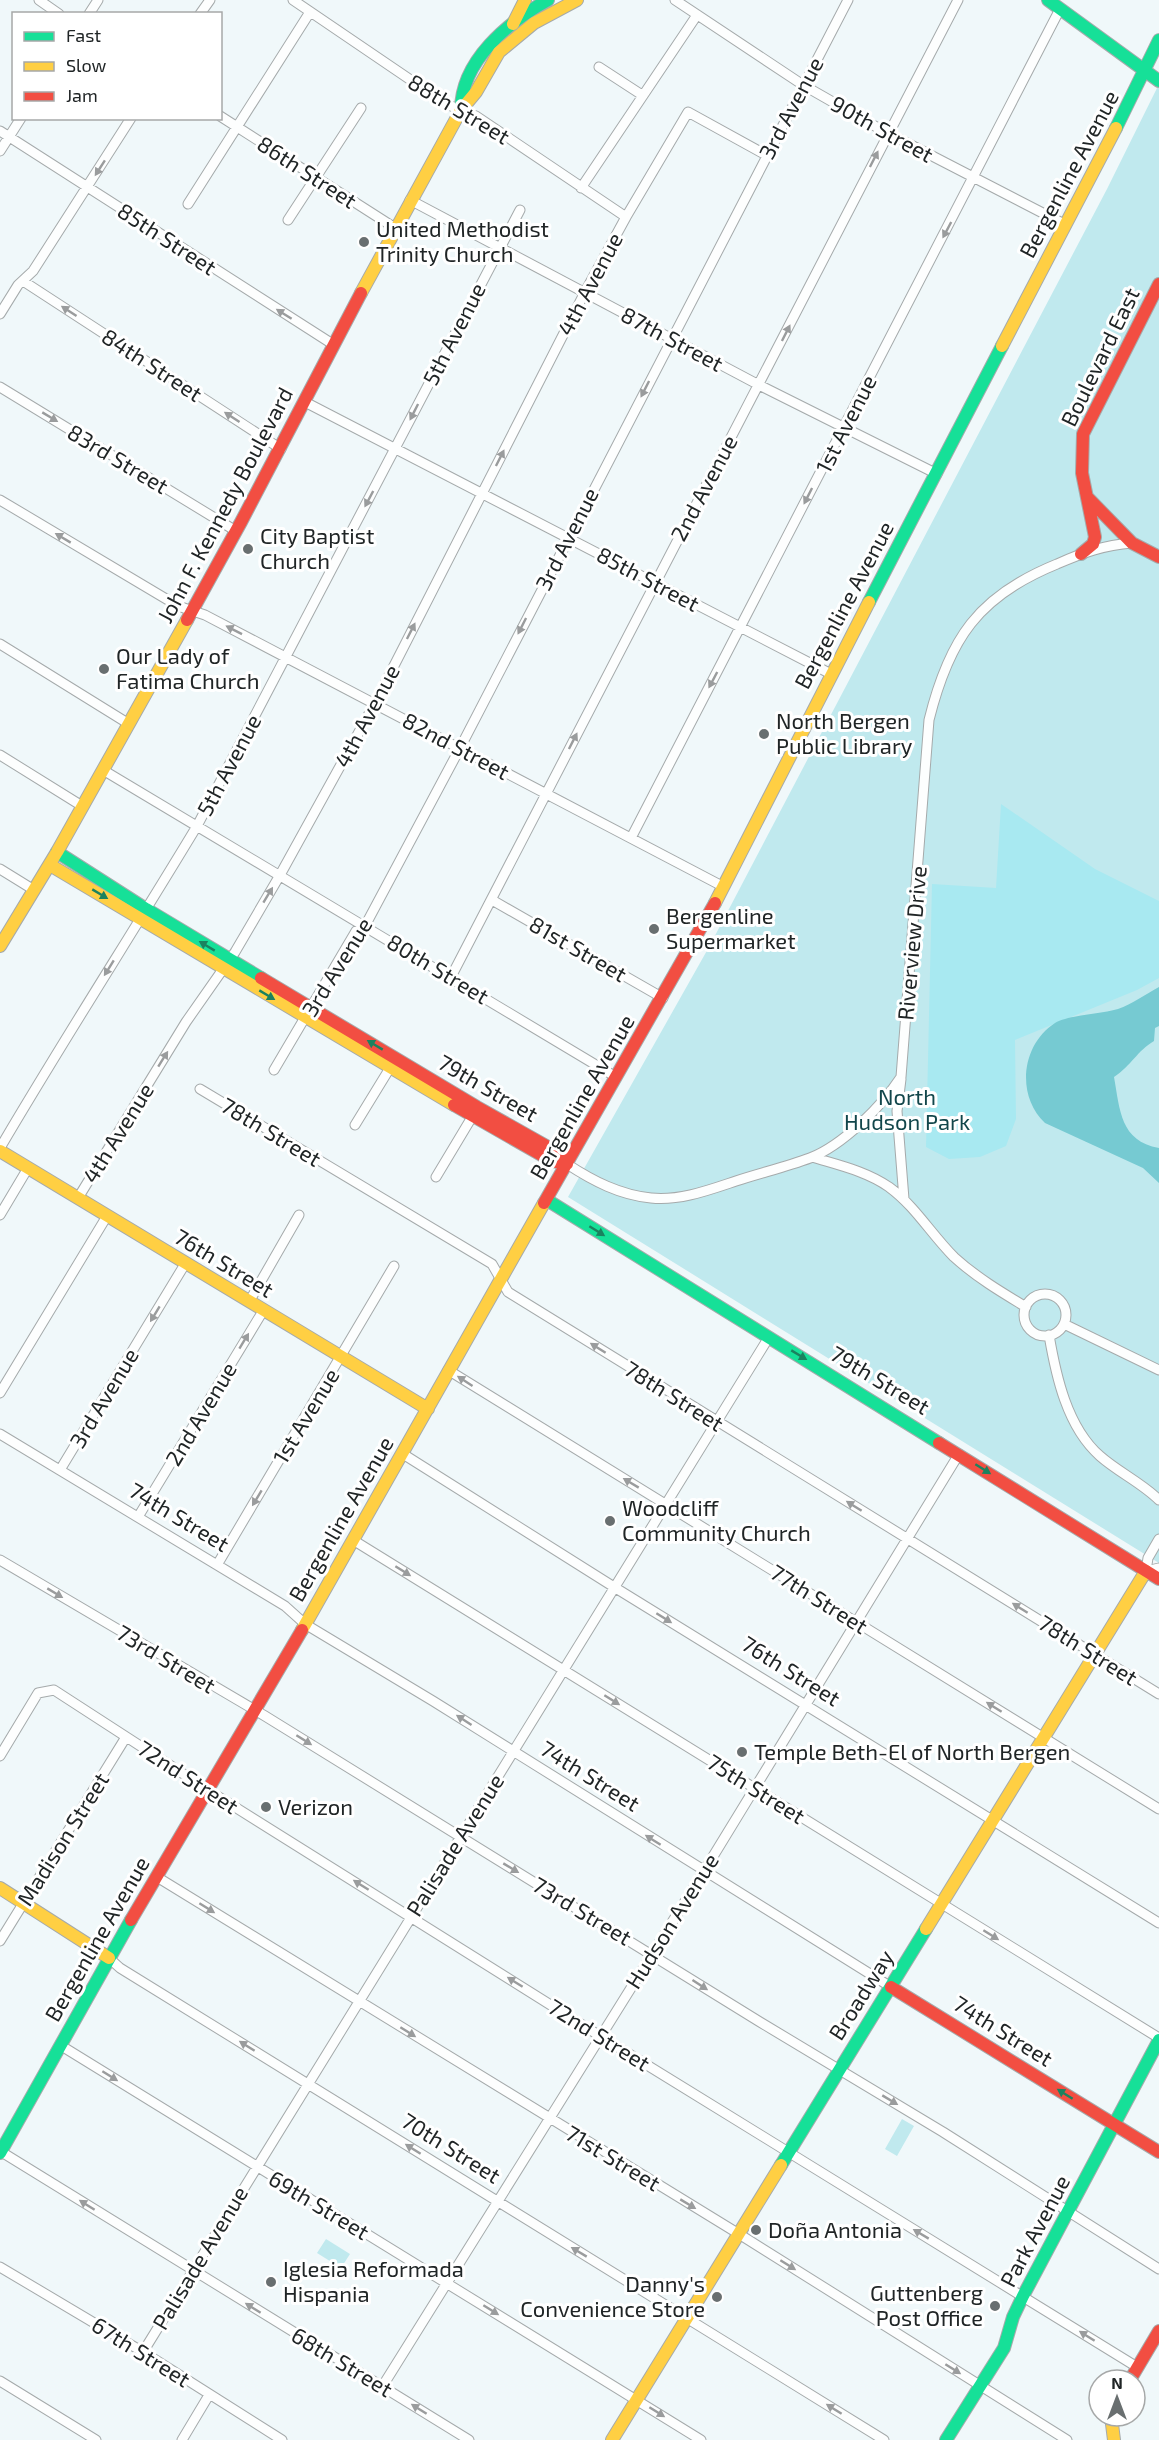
<svg xmlns="http://www.w3.org/2000/svg" width="1159" height="2440" viewBox="0 0 1159 2440" font-family="'Exo 2',sans-serif">
<style>
.green{fill:#c0e9ee}
.forest{fill:#a8e9f1}
.water{fill:#76cad2}
.lines{fill:none;stroke-linecap:round;stroke-linejoin:round}
.street-casing{stroke:#a5aaab;stroke-width:11}
.fast-casing{stroke:#a5aaab;stroke-width:14}
.slow-casing{stroke:#a5aaab;stroke-width:14}
.jam-casing{stroke:#a5aaab;stroke-width:14}
.street{stroke:#fdfefe;stroke-width:9}
.fast{stroke:#16e098;stroke-width:12}
.slow{stroke:#ffcf43;stroke-width:12}
.jam{stroke:#f24e42;stroke-width:12}
.oneway{fill:#9a9c9d}
.oneway2{fill:#1b825f}
.poi-dot{fill:#696f70;stroke:#fff;stroke-width:2}
.labels{text-anchor:middle;stroke-width:6;stroke-linejoin:round;paint-order:stroke}
.street-label{font-size:22px;fill:#202526;stroke:#fff}
.poi-label{font-size:22px;fill:#202526;stroke:#fff;text-anchor:start}
.park-label{font-size:22px;fill:#12464b;stroke:#fff}
</style>
<rect width="100%" height="100%" fill="#f0f8fa"/>
<path class="green" d="M 1159,84 L 1159,1563 L 568,1197 L 709,947 L 1107,189 Z
M 902,2119 L 914,2126 L 897,2156 L 885,2149 Z
M 326,2239 L 350,2254 L 341,2268 L 317,2253 Z"/>
<path class="forest" d="M 1001,804 L 1095,869 L 1159,901 L 1159,978 L 1137,990 L 1015,1040 L 1016,1119 L 1006,1146 L 980,1157 L 949,1159 L 926,1147 L 932,884 L 996,888 Z"/>
<path class="water" d="M 1159,987 L 1159,1026 L 1155,1028 L 1154,1041 C 1137,1051 1132,1065 1114,1077 C 1120,1110 1120,1141 1159,1148 L 1159,1183 L 1143,1168 L 1045,1123 C 1016,1096 1021,1045 1055,1023 C 1068,1015 1101,1014 1118,1009 C 1132,1004 1146,994 1159,987 Z"/>
<g class="lines">
<g class="street-casing">
<path id="street" d="M 39,0 L 59,14
M 293,0 L 446,104 L 476,116 L 626,217
M 675,0 L 803,85 L 880,129 L 1066,225
M 89,14 L 98,0
M 200,14 L 210,0
M 599,67 L 642,95
M 220,116 L 395,228
M 0,131 L 334,345
M 0,151 L 21,118
M 581,188 L 697,15
M 410,200 L 759,385 L 937,474
M 188,204 L 310,12
M 288,220 L 361,108
M 23,281 L 281,449
M 0,314 L 18,285 L 33,271 L 131,118
M 0,387 L 236,531
M 305,402 L 831,674
M 0,500 L 178,606 L 205,615 L 724,887
M 0,644 L 129,724
M 0,755 L 82,806
M 103,770 L 616,1077
M 631,838 L 1060,9
M 0,869 L 34,890
M 492,900 L 663,998
M 451,977 L 958,0
M 274,1070 L 356,931 L 365,926 L 460,748 L 848,0
M 901,1079 L 897,1111 L 904,1199
M 200,1089 L 492,1264 L 508,1292 L 1159,1694
M 355,1125 L 393,1063
M 0,1148 C 64,1039 132,934 197,826 L 520,210
M 812,1157 C 838,1165 866,1171 889,1187 C 915,1206 931,1234 954,1257 C 976,1277 1001,1292 1026,1307
M 567,1164 C 593,1181 620,1195 651,1198 C 680,1201 709,1190 736,1181 C 760,1173 786,1167 810,1158 C 843,1145 882,1106 901,1077 L 929,720 C 949,639 978,596 1057,564 C 1082,553 1104,545 1132,543
M 436,1177 L 475,1112
M 78,1198 L 186,1022 L 235,952 L 280,875 L 375,703 L 585,292 L 626,217 L 688,112 L 766,155
M 0,1215 L 28,1168
M1024 1315a21 21 0 1 1 42 0a21 21 0 1 1-42 0Z
M 249,1302 L 299,1215
M 1064,1324 L 1159,1370
M 1049,1335 C 1056,1376 1067,1427 1100,1456 C 1118,1472 1142,1483 1159,1500
M 448,1370 L 1159,1809
M 0,1393 L 107,1216
M 0,1434 L 285,1606 L 305,1624 L 433,1701 L 891,1987
M 403,1454 L 614,1587 L 1159,1923
M 60,1470 L 185,1264
M 138,1517 L 263,1311
M 1159,1539 L 1148,1558 L 1146,1571 L 1159,1568
M 353,1540 L 1159,2038
M 0,1560 L 265,1716 L 760,2022 L 943,2132 L 1159,2269
M 217,1565 L 394,1266
M 0,1756 L 38,1693 L 54,1690 L 219,1797 L 608,2041 L 1137,2367
M 157,1877 L 739,2234 L 1067,2440
M 0,1941 L 126,1737
M 109,1958 L 120,1968 L 884,2440
M 60,2045 L 701,2440
M 0,2151 L 469,2440
M 0,2267 L 143,2352 L 282,2440
M 143,2352 L 769,1337
M 0,2381 L 96,2440
M 382,2387 L 709,1863 L 959,1454
M 182,2440 L 209,2395"/>
</g>
<g class="fast-casing">
<path id="fast" d="M 1048,0 L 1159,81
M 461,110 C 461,61 508,22 548,0
M 1116,128 L 1159,40
M 869,602 L 1002,346
M 57,852 L 146,909 L 261,978
M 547,1200 L 939,1443
M 0,2153 L 131,1920
M 781,2165 L 926,1929
M 946,2440 L 1004,2348 L 1013,2317 L 1023,2296 L 1159,2040"/>
</g>
<g class="slow-casing">
<path id="slow" d="M 513,24 L 525,0
M 361,293 L 461,110 L 476,92 L 499,52 L 534,23 L 577,0
M 1002,346 L 1116,128
M 50,865 L 454,1105
M 715,903 L 869,602
M 0,946 L 57,852 L 187,620
M 0,1151 L 428,1409
M 302,1630 L 544,1203
M 0,1888 L 109,1958
M 926,1929 L 1146,1571
M 1111,2416 L 1114,2440
M 612,2440 L 781,2165"/>
</g>
<g class="jam-casing">
<path id="jam" d="M 1088,498 L 1132,543 L 1159,557
M 1081,554 L 1093,544 L 1095,537 L 1082,473 L 1083,434 L 1159,284
M 187,620 L 241,522 L 361,293
M 261,978 L 477,1107 L 557,1152 L 567,1164
M 454,1105 L 552,1161 L 567,1164
M 544,1203 L 715,903
M 939,1443 L 1159,1579
M 131,1920 L 302,1630
M 891,1987 L 1159,2152
M 1130,2380 L 1159,2331"/>
</g>
<use href="#street" class="street"/>
<use href="#fast" class="fast"/>
<use href="#slow" class="slow"/>
<use href="#jam" class="jam"/>
</g>
<defs><path id="oneway-solid" d="M-6-.8H1V-3.2L6.5 0L1 3.2V.8H-6Z" transform="scale(1.5)"/></defs>
<g class="oneway">
<use href="#oneway-solid" transform="translate(874 159) rotate(-63)"/>
<use href="#oneway-solid" transform="translate(100 168) rotate(123)"/>
<use href="#oneway-solid" transform="translate(947 230) rotate(118)"/>
<use href="#oneway-solid" transform="translate(69 311) rotate(-147)"/>
<use href="#oneway-solid" transform="translate(284 314) rotate(-148)"/>
<use href="#oneway-solid" transform="translate(786 333) rotate(-63)"/>
<use href="#oneway-solid" transform="translate(645 389) rotate(117)"/>
<use href="#oneway-solid" transform="translate(414 412) rotate(117)"/>
<use href="#oneway-solid" transform="translate(50 417) rotate(31)"/>
<use href="#oneway-solid" transform="translate(232 417) rotate(-147)"/>
<use href="#oneway-solid" transform="translate(500 458) rotate(-63)"/>
<use href="#oneway-solid" transform="translate(808 496) rotate(117)"/>
<use href="#oneway-solid" transform="translate(369 499) rotate(118)"/>
<use href="#oneway-solid" transform="translate(63 538) rotate(-149)"/>
<use href="#oneway-solid" transform="translate(522 626) rotate(117)"/>
<use href="#oneway-solid" transform="translate(234 630) rotate(-153)"/>
<use href="#oneway-solid" transform="translate(411 631) rotate(-63)"/>
<use href="#oneway-solid" transform="translate(713 680) rotate(118)"/>
<use href="#oneway-solid" transform="translate(573 741) rotate(-63)"/>
<use href="#oneway-solid" transform="translate(268 895) rotate(-59)"/>
<use href="#oneway-solid" transform="translate(109 968) rotate(122)"/>
<use href="#oneway-solid" transform="translate(163 1059) rotate(-58)"/>
<use href="#oneway-solid" transform="translate(155 1314) rotate(121)"/>
<use href="#oneway-solid" transform="translate(244 1341) rotate(-59)"/>
<use href="#oneway-solid" transform="translate(598 1348) rotate(-148)"/>
<use href="#oneway-solid" transform="translate(465 1381) rotate(-147)"/>
<use href="#oneway-solid" transform="translate(631 1483) rotate(-149)"/>
<use href="#oneway-solid" transform="translate(257 1498) rotate(121)"/>
<use href="#oneway-solid" transform="translate(854 1506) rotate(-148)"/>
<use href="#oneway-solid" transform="translate(403 1571) rotate(32)"/>
<use href="#oneway-solid" transform="translate(55 1593) rotate(31)"/>
<use href="#oneway-solid" transform="translate(1020 1608) rotate(-148)"/>
<use href="#oneway-solid" transform="translate(664 1618) rotate(32)"/>
<use href="#oneway-solid" transform="translate(612 1700) rotate(32)"/>
<use href="#oneway-solid" transform="translate(994 1707) rotate(-148)"/>
<use href="#oneway-solid" transform="translate(464 1720) rotate(-147)"/>
<use href="#oneway-solid" transform="translate(304 1740) rotate(32)"/>
<use href="#oneway-solid" transform="translate(653 1840) rotate(-148)"/>
<use href="#oneway-solid" transform="translate(511 1868) rotate(31)"/>
<use href="#oneway-solid" transform="translate(361 1885) rotate(-148)"/>
<use href="#oneway-solid" transform="translate(207 1908) rotate(32)"/>
<use href="#oneway-solid" transform="translate(991 1935) rotate(32)"/>
<use href="#oneway-solid" transform="translate(515 1982) rotate(-148)"/>
<use href="#oneway-solid" transform="translate(700 1985) rotate(33)"/>
<use href="#oneway-solid" transform="translate(408 2032) rotate(32)"/>
<use href="#oneway-solid" transform="translate(247 2046) rotate(-148)"/>
<use href="#oneway-solid" transform="translate(110 2076) rotate(32)"/>
<use href="#oneway-solid" transform="translate(890 2100) rotate(31)"/>
<use href="#oneway-solid" transform="translate(413 2149) rotate(-148)"/>
<use href="#oneway-solid" transform="translate(688 2204) rotate(31)"/>
<use href="#oneway-solid" transform="translate(87 2205) rotate(-148)"/>
<use href="#oneway-solid" transform="translate(921 2234) rotate(-149)"/>
<use href="#oneway-solid" transform="translate(579 2252) rotate(-149)"/>
<use href="#oneway-solid" transform="translate(788 2265) rotate(32)"/>
<use href="#oneway-solid" transform="translate(253 2308) rotate(-148)"/>
<use href="#oneway-solid" transform="translate(491 2310) rotate(32)"/>
<use href="#oneway-solid" transform="translate(1087 2336) rotate(-148)"/>
<use href="#oneway-solid" transform="translate(953 2369) rotate(32)"/>
<use href="#oneway-solid" transform="translate(419 2409) rotate(-148)"/>
<use href="#oneway-solid" transform="translate(834 2409) rotate(-148)"/>
<use href="#oneway-solid" transform="translate(657 2412) rotate(32)"/>
</g>
<g class="oneway2">
<use href="#oneway-solid" transform="translate(100 894) rotate(31)"/>
<use href="#oneway-solid" transform="translate(207 946) rotate(-149)"/>
<use href="#oneway-solid" transform="translate(267 995) rotate(31)"/>
<use href="#oneway-solid" transform="translate(375 1045) rotate(-149)"/>
<use href="#oneway-solid" transform="translate(597 1231) rotate(32)"/>
<use href="#oneway-solid" transform="translate(799 1355) rotate(31)"/>
<use href="#oneway-solid" transform="translate(983 1469) rotate(32)"/>
<use href="#oneway-solid" transform="translate(1065 2094) rotate(-148)"/>
</g>
<g class="poi-dot">
<circle cx="364" cy="242" r="6"/>
<circle cx="248" cy="549" r="6"/>
<circle cx="104" cy="669" r="6"/>
<circle cx="764" cy="734" r="6"/>
<circle cx="654" cy="929" r="6"/>
<circle cx="610" cy="1521" r="6"/>
<circle cx="742" cy="1752" r="6"/>
<circle cx="266" cy="1807" r="6"/>
<circle cx="756" cy="2230" r="6"/>
<circle cx="271" cy="2282" r="6"/>
<circle cx="717" cy="2297" r="6"/>
<circle cx="995" cy="2306" r="6"/>
</g>
<g class="labels">
<g class="street-label">
<text transform="translate(791 108) rotate(-62)" y="8">3rd Avenue</text>
<text transform="translate(459 109) rotate(31)" y="8">88th Street</text>
<text transform="translate(882 129) rotate(29)" y="8">90th Street</text>
<text transform="translate(307 172) rotate(33)" y="8">86th Street</text>
<text transform="translate(1069 174) rotate(-62)" y="8">Bergenline Avenue</text>
<text transform="translate(167 239) rotate(33)" y="8">85th Street</text>
<text transform="translate(590 284) rotate(-62)" y="8">4th Avenue</text>
<text transform="translate(454 334) rotate(-63)" y="8">5th Avenue</text>
<text transform="translate(672 339) rotate(28)" y="8">87th Street</text>
<text transform="translate(1100 357) rotate(-64)" y="8">Boulevard East</text>
<text transform="translate(152 365) rotate(33)" y="8">84th Street</text>
<text transform="translate(846 424) rotate(-63)" y="8">1st Avenue</text>
<text transform="translate(118 459) rotate(31)" y="8">83rd Street</text>
<text transform="translate(704 488) rotate(-62)" y="8">2nd Avenue</text>
<text transform="translate(225 505) rotate(-62)" y="8">John F. Kennedy Boulevard</text>
<text transform="translate(567 539) rotate(-63)" y="8">3rd Avenue</text>
<text transform="translate(648 579) rotate(28)" y="8">85th Street</text>
<text transform="translate(844 605) rotate(-62)" y="8">Bergenline Avenue</text>
<text transform="translate(367 716) rotate(-62)" y="8">4th Avenue</text>
<text transform="translate(456 746) rotate(28)" y="8">82nd Street</text>
<text transform="translate(229 765) rotate(-62)" y="8">5th Avenue</text>
<text transform="translate(912 943) rotate(-85)" y="8">Riverview Drive</text>
<text transform="translate(578 949) rotate(30)" y="8">81st Street</text>
<text transform="translate(337 967) rotate(-58)" y="8">3rd Avenue</text>
<text transform="translate(438 969) rotate(31)" y="8">80th Street</text>
<text transform="translate(488 1088) rotate(30)" y="8">79th Street</text>
<text transform="translate(582 1097) rotate(-60)" y="8">Bergenline Avenue</text>
<text transform="translate(271 1132) rotate(31)" y="8">78th Street</text>
<text transform="translate(118 1133) rotate(-58)" y="8">4th Avenue</text>
<text transform="translate(224 1263) rotate(31)" y="8">76th Street</text>
<text transform="translate(880 1380) rotate(31)" y="8">79th Street</text>
<text transform="translate(674 1396) rotate(32)" y="8">78th Street</text>
<text transform="translate(104 1398) rotate(-59)" y="8">3rd Avenue</text>
<text transform="translate(201 1414) rotate(-59)" y="8">2nd Avenue</text>
<text transform="translate(306 1416) rotate(-59)" y="8">1st Avenue</text>
<text transform="translate(179 1517) rotate(31)" y="8">74th Street</text>
<text transform="translate(341 1519) rotate(-60)" y="8">Bergenline Avenue</text>
<text transform="translate(819 1599) rotate(32)" y="8">77th Street</text>
<text transform="translate(1088 1650) rotate(32)" y="8">78th Street</text>
<text transform="translate(166 1659) rotate(31)" y="8">73rd Street</text>
<text transform="translate(791 1671) rotate(32)" y="8">76th Street</text>
<text transform="translate(590 1776) rotate(32)" y="8">74th Street</text>
<text transform="translate(188 1777) rotate(33)" y="8">72nd Street</text>
<text transform="translate(756 1789) rotate(32)" y="8">75th Street</text>
<text transform="translate(63 1839) rotate(-58)" y="8">Madison Street</text>
<text transform="translate(455 1845) rotate(-58)" y="8">Palisade Avenue</text>
<text transform="translate(582 1911) rotate(31)" y="8">73rd Street</text>
<text transform="translate(672 1921) rotate(-58)" y="8">Hudson Avenue</text>
<text transform="translate(97 1939) rotate(-60)" y="8">Bergenline Avenue</text>
<text transform="translate(861 1995) rotate(-58)" y="8">Broadway</text>
<text transform="translate(1003 2031) rotate(32)" y="8">74th Street</text>
<text transform="translate(599 2035) rotate(32)" y="8">72nd Street</text>
<text transform="translate(451 2148) rotate(32)" y="8">70th Street</text>
<text transform="translate(613 2158) rotate(31)" y="8">71st Street</text>
<text transform="translate(319 2205) rotate(31)" y="8">69th Street</text>
<text transform="translate(1035 2231) rotate(-62)" y="8">Park Avenue</text>
<text transform="translate(200 2258) rotate(-59)" y="8">Palisade Avenue</text>
<text transform="translate(141 2352) rotate(32)" y="8">67th Street</text>
<text transform="translate(342 2362) rotate(31)" y="8">68th Street</text>
</g>
<g class="poi-label">
<text x="376" y="237">United Methodist<tspan x="376" dy="25">Trinity Church</tspan></text>
<text x="260" y="544">City Baptist<tspan x="260" dy="25">Church</tspan></text>
<text x="116" y="664">Our Lady of<tspan x="116" dy="25">Fatima Church</tspan></text>
<text x="776" y="729">North Bergen<tspan x="776" dy="25">Public Library</tspan></text>
<text x="666" y="924">Bergenline<tspan x="666" dy="25">Supermarket</tspan></text>
<text x="622" y="1516">Woodcliff<tspan x="622" dy="25">Community Church</tspan></text>
<text x="754" y="1760">Temple Beth-El of North Bergen</text>
<text x="278" y="1815">Verizon</text>
<text x="768" y="2238">Doña Antonia</text>
<text x="283" y="2277">Iglesia Reformada<tspan x="283" dy="25">Hispania</tspan></text>
<text x="705" y="2292" text-anchor="end">Danny's<tspan x="705" dy="25">Convenience Store</tspan></text>
<text x="983" y="2301" text-anchor="end">Guttenberg<tspan x="983" dy="25">Post Office</tspan></text>
</g>
<g class="park-label">
<text x="907" y="1105">North<tspan x="907" dy="25">Hudson Park</tspan></text>
</g>
</g>
<rect x="12" y="12" width="210" height="108" fill="#ffffff" stroke="#a6a8a8" stroke-width="1.5"/>
<rect x="24" y="32" width="30" height="9" fill="#16e098" stroke="#a6a8a8" stroke-width="1.5"/>
<text x="66" y="42" font-size="18" fill="#202526">Fast</text>
<rect x="24" y="62" width="30" height="9" fill="#ffcf43" stroke="#a6a8a8" stroke-width="1.5"/>
<text x="66" y="72" font-size="18" fill="#202526">Slow</text>
<rect x="24" y="92" width="30" height="9" fill="#f24e42" stroke="#a6a8a8" stroke-width="1.5"/>
<text x="66" y="102" font-size="18" fill="#202526">Jam</text>
<g transform="translate(1117 2398)"><circle r="28" fill="#ffffff" stroke="#a6a8a8" stroke-width="1.5"/>
<path d="M0-4.5L10 22L0 15L-10 22Z" fill="#696f70"/>
<text y="-9" font-size="16" font-weight="bold" text-anchor="middle" fill="#202526">N</text>
</g>
</svg>
